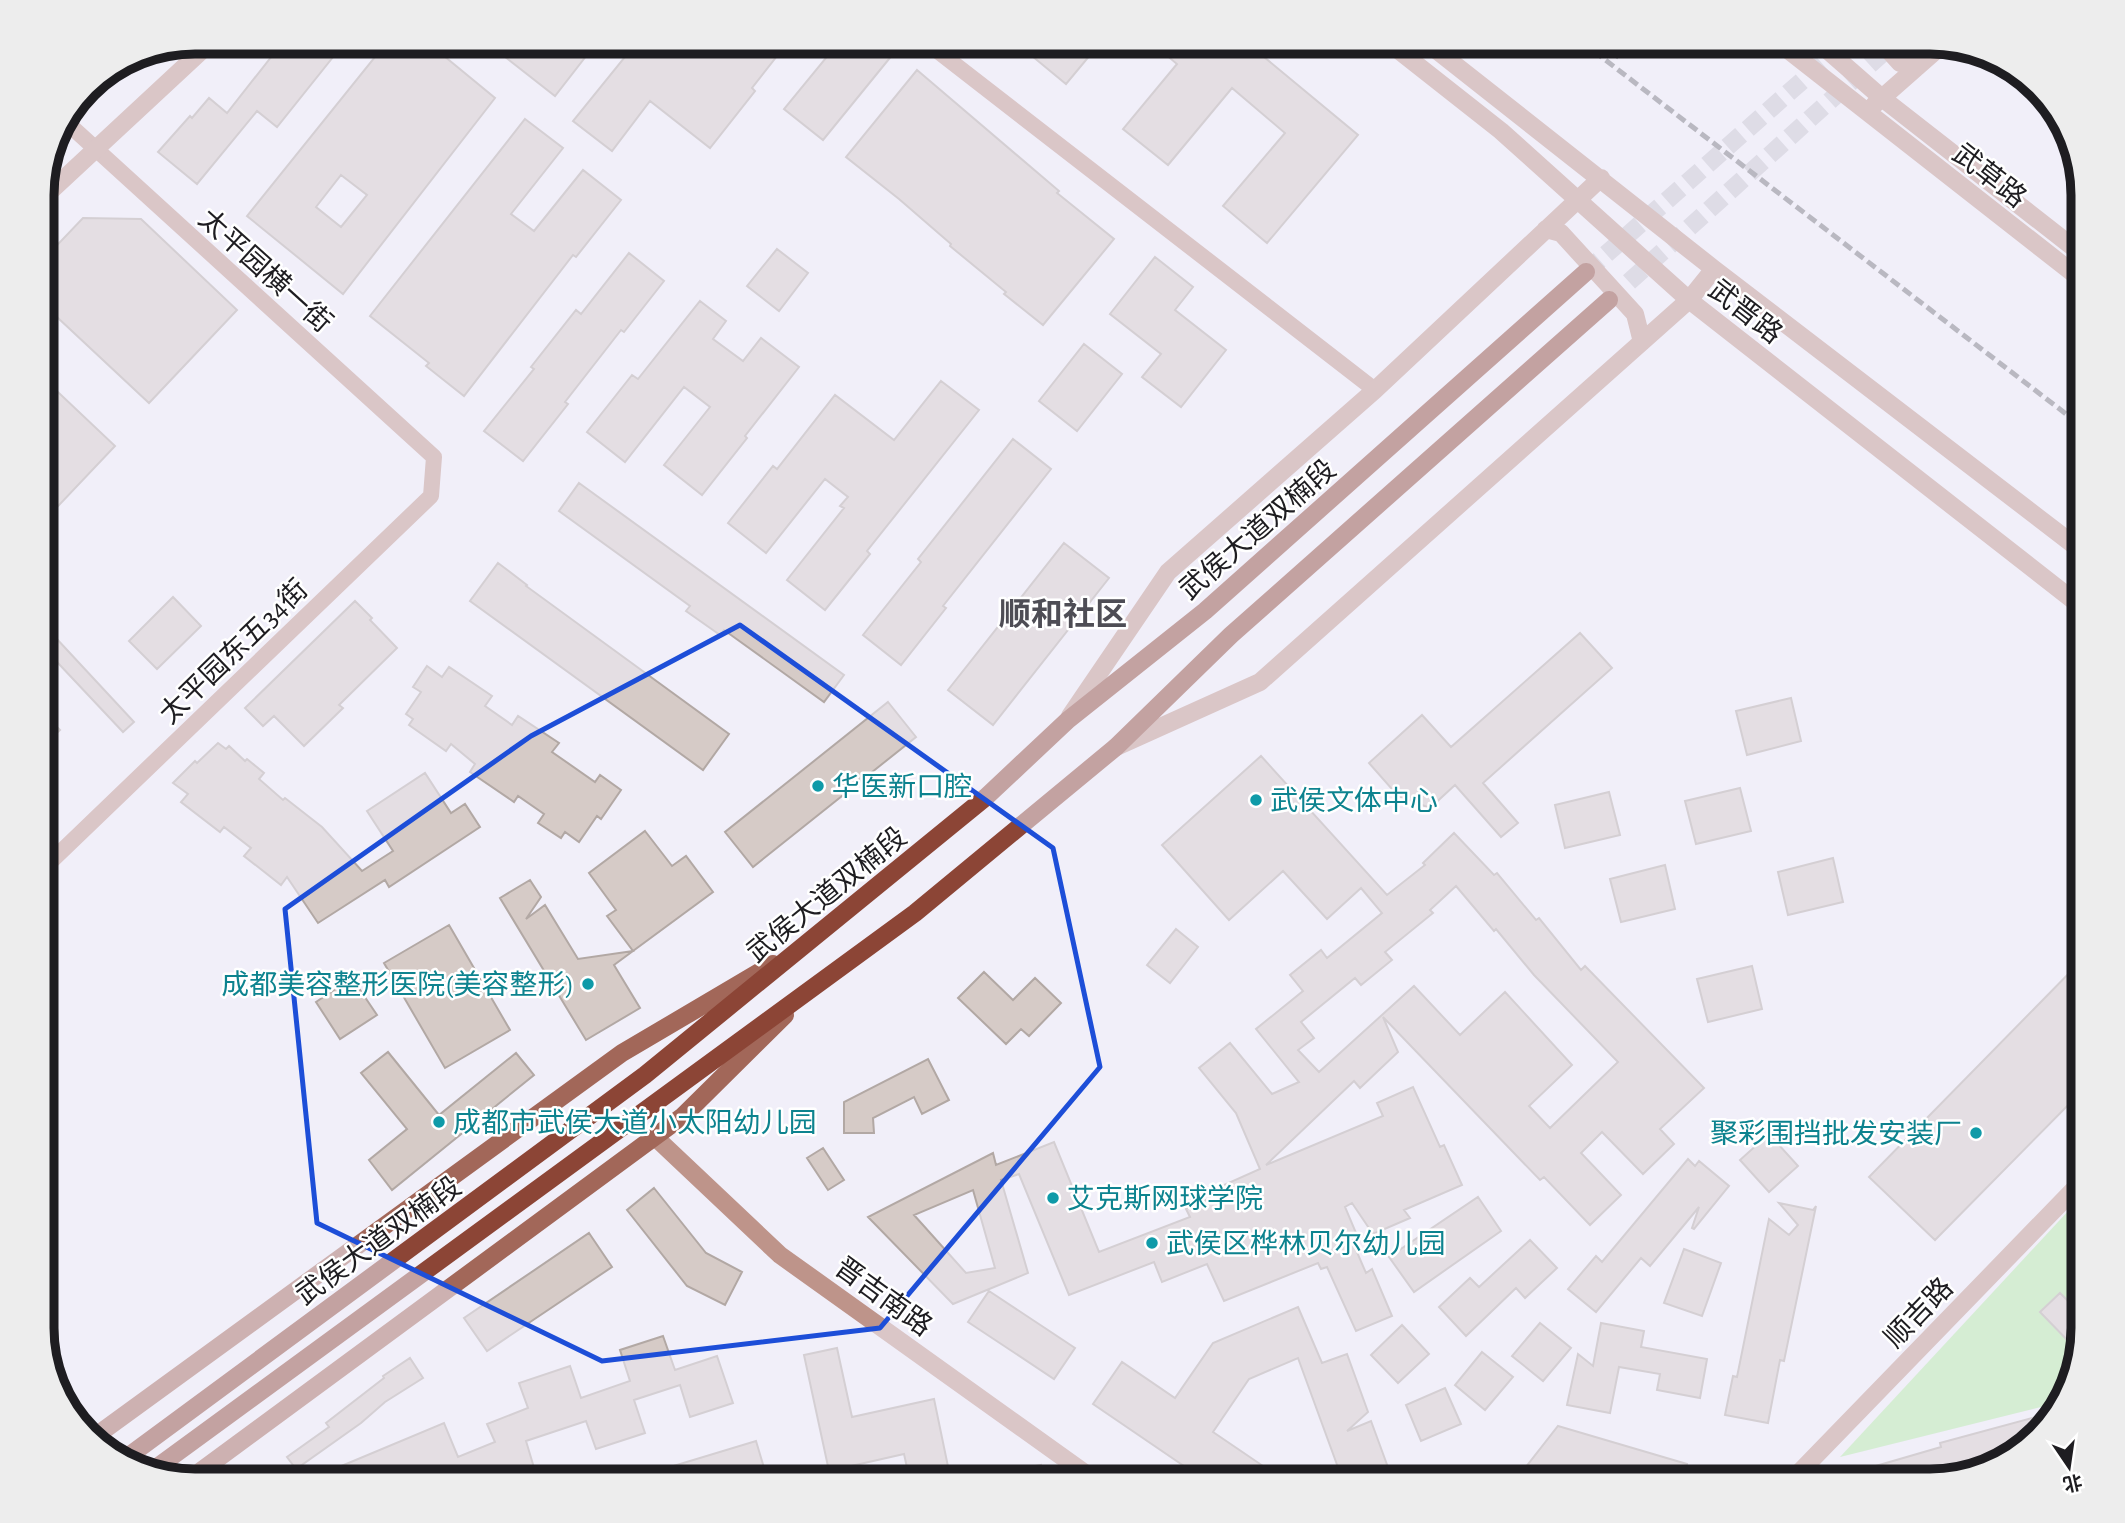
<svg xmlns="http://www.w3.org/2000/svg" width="2125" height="1523" viewBox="0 0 2125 1523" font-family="'Alegreya Sans','Noto Sans SC',sans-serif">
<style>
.green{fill:#b4eaa5}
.building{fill:#d6cbc7;stroke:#b2a8a4;stroke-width:2;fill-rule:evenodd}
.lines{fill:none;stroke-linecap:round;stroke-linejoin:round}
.primary-tunnel{stroke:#c7c5ce;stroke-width:18;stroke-dasharray:18 9;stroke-linecap:butt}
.minor{stroke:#be948a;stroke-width:16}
.tertiary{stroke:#be948a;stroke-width:18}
.secondary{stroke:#a26759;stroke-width:18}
.primary{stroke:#8c4536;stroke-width:18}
.rail{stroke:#77767c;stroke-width:5;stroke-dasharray:10 5;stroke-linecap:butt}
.marked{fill:none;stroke:#1d4ed8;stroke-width:5;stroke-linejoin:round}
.culture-dot{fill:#0f9aa8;stroke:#fff;stroke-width:2.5}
.labels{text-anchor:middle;stroke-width:5;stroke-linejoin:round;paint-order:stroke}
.street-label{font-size:28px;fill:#1e1d21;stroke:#fff}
.culture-label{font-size:28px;fill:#0d838f;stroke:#fff;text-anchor:start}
.quarter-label{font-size:32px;font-weight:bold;fill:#4e4d55;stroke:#fff}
.rim{fill:none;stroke:#1e1d21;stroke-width:9}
</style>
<rect width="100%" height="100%" fill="#f1eff9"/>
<path class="green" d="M 2083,1195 L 2083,1328 L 2057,1403 L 1840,1457 Z"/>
<path class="building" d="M 283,42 L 345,42 L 277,127 L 257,111 L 197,184 L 158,152 L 190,116 L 192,118 L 209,98 L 227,113 Z
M 387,42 L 427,42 L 495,98 L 343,294 L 247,216 ZM 341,175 L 367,195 L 341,227 L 316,207 Z
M 486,42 L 597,42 L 555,96 Z
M 637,42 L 788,42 L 752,88 L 755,91 L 710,148 L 650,101 L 612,151 L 573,121 Z
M 839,42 L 879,42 L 893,54 L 823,140 L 784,109 Z
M 1015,42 L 1101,42 L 1066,84 Z
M 1151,42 L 1246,42 L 1358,135 L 1267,243 L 1223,206 L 1285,133 L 1232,88 L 1168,165 L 1123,129 L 1177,64 Z
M 917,70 L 1059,191 L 1057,193 L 1114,239 L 1043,325 L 1004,294 L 1006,292 L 950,246 L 951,244 L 899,199 L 846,157 Z
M 525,119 L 563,148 L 511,214 L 534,231 L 583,170 L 621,200 L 576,257 L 573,255 L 464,396 L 426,366 L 429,363 L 370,316 Z
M 83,218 L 141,219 L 237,310 L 149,403 L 42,303 L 42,261 Z
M 777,249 L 808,273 L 779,311 L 747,286 Z
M 629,253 L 664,281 L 624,332 L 621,330 L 565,402 L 568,404 L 523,461 L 484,431 L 534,369 L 531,367 L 576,310 L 581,314 Z
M 1155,257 L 1193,287 L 1175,310 L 1226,350 L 1181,407 L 1142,377 L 1161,354 L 1110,314 Z
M 700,301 L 726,321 L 713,339 L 743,361 L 761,338 L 799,367 L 745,436 L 747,438 L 702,495 L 664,465 L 710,407 L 684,387 L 625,462 L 587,432 L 632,375 L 638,379 Z
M 1084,344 L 1122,374 L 1077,431 L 1039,401 Z
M 42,377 L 115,446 L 42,523 Z
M 941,381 L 979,410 L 867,551 L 870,554 L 825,610 L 787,580 L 844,508 L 840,506 L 848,497 L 825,479 L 766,553 L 728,523 L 773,466 L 777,469 L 835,395 L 894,440 Z
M 1013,439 L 1051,469 L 943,606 L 946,608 L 901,665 L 863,635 L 921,562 L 918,559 Z
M 579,483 L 844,675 L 824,702 L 724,630 L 720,635 L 686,611 L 690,606 L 559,511 Z
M 1064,543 L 1109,578 L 993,725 L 948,690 Z
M 498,563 L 527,585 L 526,586 L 729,734 L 703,770 L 470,601 Z
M 173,597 L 201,626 L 157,669 L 129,641 Z
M 355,601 L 372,618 L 370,620 L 397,648 L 339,705 L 343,708 L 304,746 L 274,716 L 263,726 L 245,708 Z
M 42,623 L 134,722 L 123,732 L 42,646 Z
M 1580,633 L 1612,668 L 1483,783 L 1518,823 L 1501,837 L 1455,785 L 1430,808 L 1398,796 L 1369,763 L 1422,715 L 1451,747 Z
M 427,666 L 442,677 L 449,667 L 492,696 L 485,706 L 512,725 L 518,716 L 559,743 L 552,752 L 595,782 L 600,775 L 621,790 L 601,819 L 597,816 L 579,842 L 565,832 L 561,838 L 538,823 L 544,814 L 518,796 L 514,802 L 470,772 L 475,764 L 451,744 L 446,751 L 409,725 L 413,719 L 406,714 L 421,692 L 413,687 Z
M 1791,698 L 1801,741 L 1747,755 L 1736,711 Z
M 888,702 L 916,737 L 753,867 L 725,832 Z
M 42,712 L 60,730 L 42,747 Z
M 218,743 L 226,749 L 229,746 L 245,761 L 247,759 L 264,773 L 259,779 L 283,800 L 285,798 L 322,827 L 362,871 L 393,851 L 367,811 L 425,773 L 451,813 L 465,804 L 480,827 L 389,887 L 385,880 L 318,923 L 287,877 L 281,885 L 244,856 L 251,848 L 224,827 L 220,832 L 181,802 L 188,794 L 173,783 L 195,761 L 197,763 Z
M 1261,756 L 1387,895 L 1425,865 L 1423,863 L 1454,833 L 1494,875 L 1497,873 L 1536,920 L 1539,918 L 1581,970 L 1585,966 L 1704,1088 L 1660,1129 L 1674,1144 L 1643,1174 L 1602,1132 L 1581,1153 L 1621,1195 L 1590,1225 L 1544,1177 L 1540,1180 L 1383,1017 L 1398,1052 L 1360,1088 L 1354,1081 L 1266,1165 L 1383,1116 L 1377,1103 L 1413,1087 L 1440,1147 L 1444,1145 L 1462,1185 L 1404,1210 L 1410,1218 L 1373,1234 L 1352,1203 L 1345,1207 L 1359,1240 L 1353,1243 L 1366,1273 L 1372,1269 L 1392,1316 L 1356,1331 L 1327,1267 L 1321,1269 L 1318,1263 L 1224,1301 L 1207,1264 L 1162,1282 L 1154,1262 L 1069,1295 L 1019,1174 L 1001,1180 L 1028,1273 L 953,1304 L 868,1217 L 993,1153 L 996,1165 L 1054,1142 L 1099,1252 L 1190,1217 L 1186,1209 L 1226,1191 L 1224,1185 L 1260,1169 L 1236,1113 L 1199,1068 L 1230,1043 L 1272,1094 L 1299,1082 L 1256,1029 L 1303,991 L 1290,975 L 1321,950 L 1327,958 L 1382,913 L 1361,888 L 1327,919 L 1283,871 L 1229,920 L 1162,845 ZM 1456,886 L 1494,931 L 1496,929 L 1534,975 L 1618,1062 L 1550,1128 L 1529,1106 L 1572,1065 L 1505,992 L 1460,1035 L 1414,986 L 1319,1072 L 1298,1050 L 1314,1038 L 1301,1022 L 1355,978 L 1361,985 L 1392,960 L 1385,952 L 1433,913 L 1430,910 ZM 973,1190 L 995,1268 L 966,1273 L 914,1215 Z
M 1740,788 L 1751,831 L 1696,844 L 1685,801 Z
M 1609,792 L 1620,835 L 1565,848 L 1555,805 Z
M 645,831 L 672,866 L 686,856 L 713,892 L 614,965 L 640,1008 L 586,1040 L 500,898 L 530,880 L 541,897 L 526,919 L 545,905 L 578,959 L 633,951 L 607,916 L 616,910 L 589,873 Z
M 1833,858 L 1843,902 L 1788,915 L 1778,872 Z
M 1665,865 L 1675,909 L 1621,922 L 1610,879 Z
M 449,925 L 510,1030 L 445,1068 L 384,963 Z
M 1176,929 L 1198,947 L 1170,983 L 1147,965 Z
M 2083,959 L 2083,1090 L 1935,1240 L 1869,1177 Z
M 1752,966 L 1762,1009 L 1708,1022 L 1697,979 Z
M 984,972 L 1013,1000 L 1035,978 L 1061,1003 L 1029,1036 L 1021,1029 L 1006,1044 L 958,998 Z
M 352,978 L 377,1015 L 340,1039 L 316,1002 Z
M 388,1052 L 439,1115 L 516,1053 L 534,1075 L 392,1190 L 369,1160 L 407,1129 L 361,1073 Z
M 928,1059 L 949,1100 L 922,1114 L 914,1097 L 873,1118 L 874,1133 L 844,1133 L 844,1102 Z
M 1769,1134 L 1798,1166 L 1769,1192 L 1740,1160 Z
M 823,1148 L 844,1180 L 828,1190 L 807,1158 Z
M 1688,1159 L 1695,1166 L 1699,1161 L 1729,1186 L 1694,1229 L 1692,1228 L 1699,1207 L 1650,1266 L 1641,1258 L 1596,1312 L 1568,1289 L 1596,1256 L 1602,1262 Z
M 654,1188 L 706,1253 L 742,1272 L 725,1305 L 687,1286 L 627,1210 Z
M 1478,1197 L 1501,1231 L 1414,1292 L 1389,1257 Z
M 1779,1203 L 1813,1210 L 1816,1206 L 1784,1361 L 1780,1360 L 1768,1423 L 1725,1415 L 1733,1376 L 1737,1377 L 1769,1219 L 1789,1235 L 1798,1225 Z
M 589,1233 L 612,1267 L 487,1351 L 464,1318 Z
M 1530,1240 L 1557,1268 L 1525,1298 L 1516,1288 L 1466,1336 L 1439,1307 L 1470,1278 L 1479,1287 Z
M 1684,1249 L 1721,1263 L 1702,1316 L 1664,1303 Z
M 989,1291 L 1075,1348 L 1054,1379 L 968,1322 Z
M 2060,1293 L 2083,1316 L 2083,1328 L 2076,1349 L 2040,1312 Z
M 1298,1307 L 1322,1363 L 1347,1354 L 1368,1412 L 1347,1431 L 1371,1421 L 1393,1481 L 1343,1481 L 1298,1358 L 1249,1379 L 1213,1432 L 1285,1481 L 1206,1481 L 1093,1404 L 1122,1362 L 1175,1398 L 1213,1343 Z
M 1540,1323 L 1571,1348 L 1543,1381 L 1512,1356 Z
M 1601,1323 L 1644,1331 L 1641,1347 L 1707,1359 L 1700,1398 L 1657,1390 L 1660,1374 L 1619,1367 L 1610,1413 L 1567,1405 L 1578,1354 L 1593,1366 Z
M 1402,1325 L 1429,1354 L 1398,1383 L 1371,1355 Z
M 663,1336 L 675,1370 L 717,1356 L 733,1403 L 690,1417 L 680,1385 L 634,1400 L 645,1433 L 596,1449 L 586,1421 L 526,1441 L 538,1481 L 350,1481 L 339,1467 L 444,1423 L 458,1457 L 495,1442 L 487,1424 L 528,1408 L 519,1383 L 570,1366 L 581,1398 L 630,1381 L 620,1350 Z
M 837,1348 L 852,1417 L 934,1399 L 951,1481 L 910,1481 L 904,1454 L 829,1471 L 804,1355 Z
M 1482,1352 L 1513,1377 L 1485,1410 L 1455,1385 Z
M 410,1358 L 423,1378 L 385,1402 L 361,1423 L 296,1469 L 287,1457 L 329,1427 L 326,1423 L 384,1378 L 383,1376 Z
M 1445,1388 L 1461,1424 L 1421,1441 L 1406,1405 Z
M 2054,1412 L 2051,1421 L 1998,1465 L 1929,1481 L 1839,1481 L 1838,1477 L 1941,1447 L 1940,1443 Z
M 1558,1426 L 1687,1464 L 1684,1481 L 1515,1481 Z
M 756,1441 L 768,1481 L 637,1481 L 637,1477 Z
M 1041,1465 L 1044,1481 L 998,1481 L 997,1473 Z"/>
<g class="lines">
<path class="primary-tunnel" d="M 1586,272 L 1846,42
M 1609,300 L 1895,42"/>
<path class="minor" d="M 926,42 L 1375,390
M 42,870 L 431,496 L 434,457 L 64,120"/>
<path class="tertiary" d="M 1388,42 L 1501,131 L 1689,300 L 2083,608
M 1426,42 L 1714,269 L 2083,552
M 1778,42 L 2083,281
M 1818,42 L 1882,98 L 2083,255
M 1881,42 L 1900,63 L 1916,68
M 1874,105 L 1941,46
M 42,199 L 211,42
M 1546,229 L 1561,233 L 1635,314 L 1642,342
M 1070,716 L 1168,572 L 1375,390 L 1601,178
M 1116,747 L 1260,682 L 1689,300 L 1714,269
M 655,1137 L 780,1255 L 1096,1481
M 1791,1481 L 2083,1180"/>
<path class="secondary" d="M 93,1438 L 622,1053 L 773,964
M 190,1479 L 683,1116 L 785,1015"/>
<path class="primary" d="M 126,1458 L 645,1075 L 986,797 L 1068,720 L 1205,611 L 1586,272
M 156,1468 L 915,913 L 1116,747 L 1231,635 L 1609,300"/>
<path class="rail" d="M 1582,42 L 2083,427
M 1599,42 L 1621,59"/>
</g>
<path d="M0 0H2125V1523H0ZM 740,625 L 1053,848 L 1100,1067 L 880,1328 L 602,1361 L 317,1223 L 285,909 L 531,736 Z" fill="#f1eff9" fill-opacity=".55" fill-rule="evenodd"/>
<path class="marked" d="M 740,625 L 1053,848 L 1100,1067 L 880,1328 L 602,1361 L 317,1223 L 285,909 L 531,736 Z"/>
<g class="culture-dot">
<circle cx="818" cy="786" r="7"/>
<circle cx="1256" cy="800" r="7"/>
<circle cx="588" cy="984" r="7"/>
<circle cx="439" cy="1122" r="7"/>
<circle cx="1976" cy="1133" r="7"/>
<circle cx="1053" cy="1198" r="7"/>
<circle cx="1152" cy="1243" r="7"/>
</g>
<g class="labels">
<g class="street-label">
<text transform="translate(1990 175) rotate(38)" y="10">武草路</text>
<text transform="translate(266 270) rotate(42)" y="10">太平园横一街</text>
<text transform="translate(1746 311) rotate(38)" y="10">武晋路</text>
<text transform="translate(1257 529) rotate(-41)" y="10">武侯大道双楠段</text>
<text transform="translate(233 651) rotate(-44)" y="10">太平园东五34街</text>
<text transform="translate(826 894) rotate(-39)" y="10">武侯大道双楠段</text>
<text transform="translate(378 1240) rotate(-36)" y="10">武侯大道双楠段</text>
<text transform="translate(884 1296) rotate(36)" y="10">晋吉南路</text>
<text transform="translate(1918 1312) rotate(-46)" y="10">顺吉路</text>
</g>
<g class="culture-label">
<text x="832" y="796">华医新口腔</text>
<text x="1270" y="810">武侯文体中心</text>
<text x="574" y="994" text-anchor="end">成都美容整形医院(美容整形)</text>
<text x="453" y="1132">成都市武侯大道小太阳幼儿园</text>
<text x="1962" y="1143" text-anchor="end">聚彩围挡批发安装厂</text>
<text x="1067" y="1208">艾克斯网球学院</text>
<text x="1166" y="1253">武侯区桦林贝尔幼儿园</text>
</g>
<g class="quarter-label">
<text x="1063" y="625">顺和社区</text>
</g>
</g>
<path d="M0 0H2125V1523H0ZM195 54H1930A141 141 0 0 1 2071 195V1328A141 141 0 0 1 1930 1469H195A141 141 0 0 1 54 1328V195A141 141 0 0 1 195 54Z" fill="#ededed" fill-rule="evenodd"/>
<path class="rim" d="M195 54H1930A141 141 0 0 1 2071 195V1328A141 141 0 0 1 1930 1469H195A141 141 0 0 1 54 1328V195A141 141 0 0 1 195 54Z"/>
<g transform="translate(2069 1467) rotate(167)" stroke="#ffffff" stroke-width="5" paint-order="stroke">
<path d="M0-5L12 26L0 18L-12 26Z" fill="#1e1d21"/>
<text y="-10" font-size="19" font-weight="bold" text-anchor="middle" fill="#1e1d21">北</text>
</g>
</svg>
